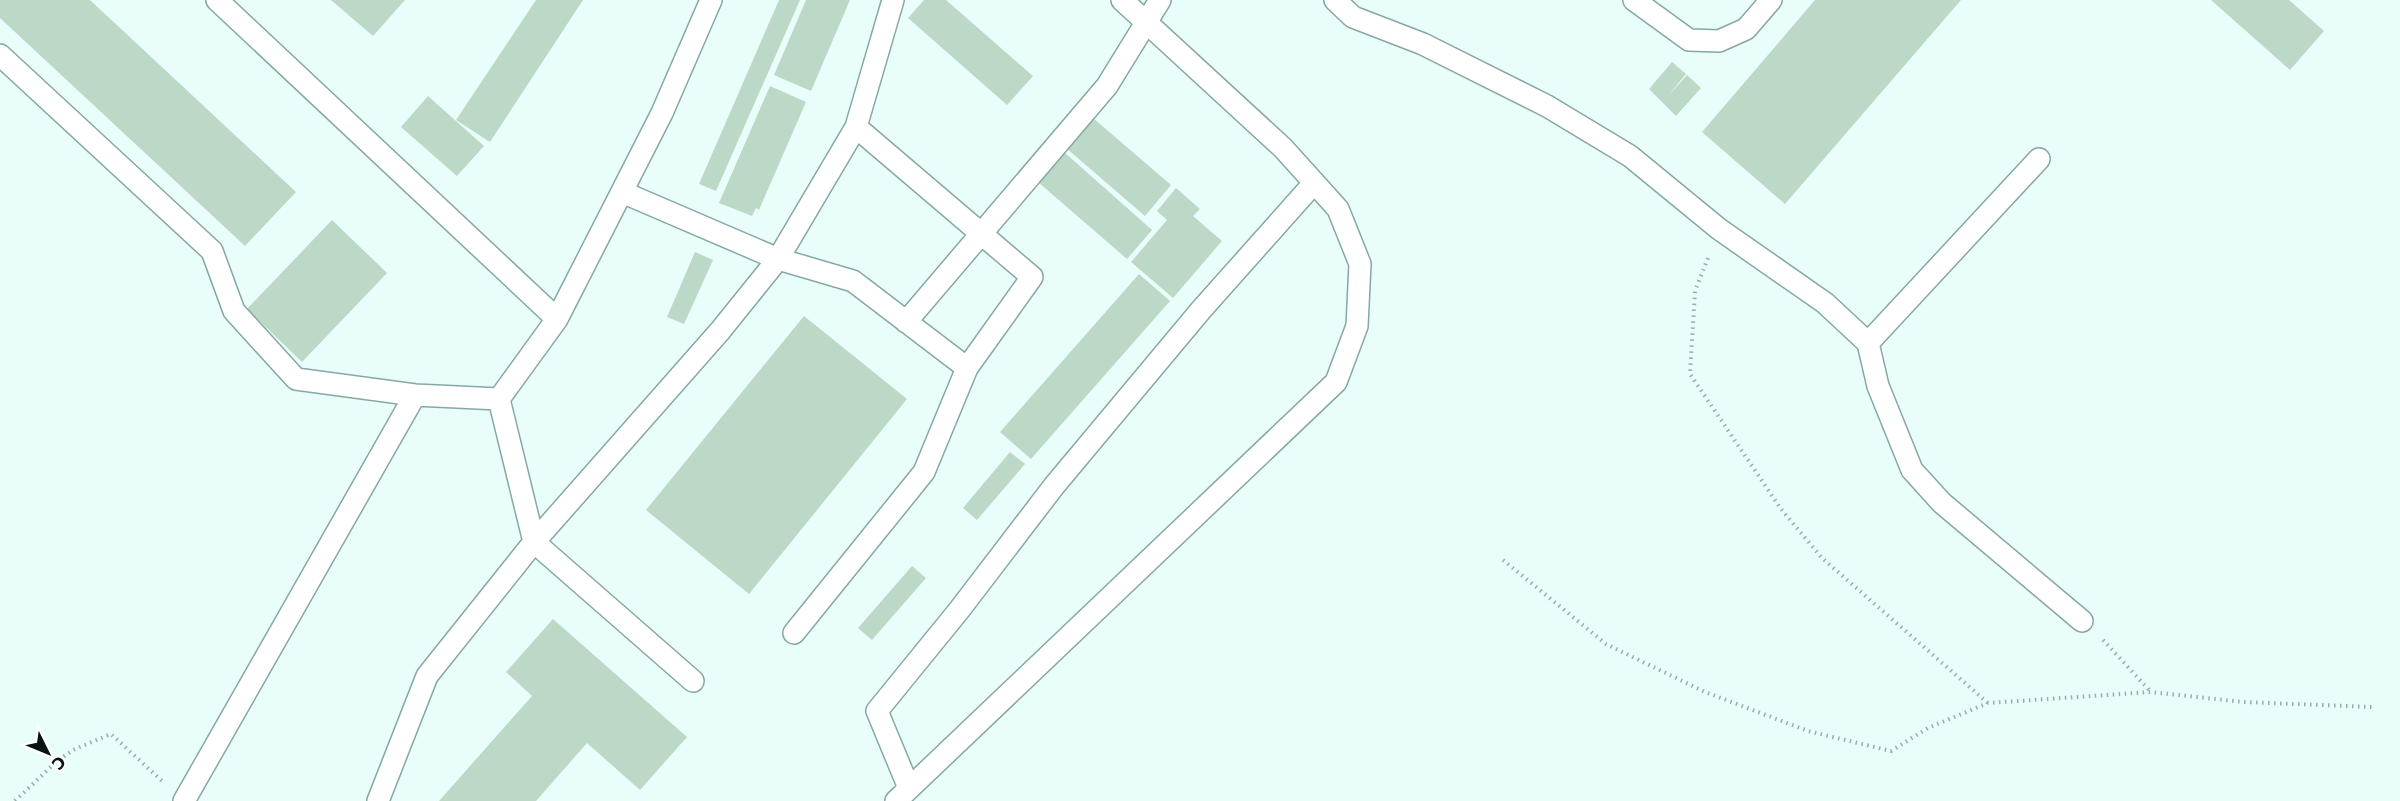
<svg xmlns="http://www.w3.org/2000/svg" width="2400" height="801" viewBox="0 0 2400 801" font-family="'DejaVu Sans',sans-serif">
<style>
.building{fill:#bcd8c6}
.lines{fill:none;stroke-linecap:round;stroke-linejoin:round}
.lane-casing{stroke:#86a8a3;stroke-width:24}
.path{stroke:#99aca9;stroke-width:4;stroke-dasharray:1.5 4.5;stroke-linecap:butt}
.lane{stroke:#fff;stroke-width:21}
</style>
<rect width="100%" height="100%" fill="#e9fefb"/>
<path class="building" d="M 0,0 L 90,0 L 296,192 L 245,246 L 0,18 Z
M 331,0 L 405,0 L 373,36 Z
M 536,0 L 583,0 L 490,142 L 456,120 Z
M 779,0 L 800,0 L 716,191 L 699,184 Z
M 806,0 L 850,0 L 811,91 L 774,75 Z
M 924,0 L 946,0 L 1033,76 L 1007,105 L 908,18 Z
M 1815,0 L 1961,0 L 1785,204 L 1702,132 Z
M 2211,0 L 2289,0 L 2324,31 L 2290,70 Z
M 1672,62 L 1686,74 L 1668,96 L 1687,75 L 1701,88 L 1676,116 L 1649,89 Z
M 770,86 L 806,102 L 759,210 L 756,208 L 752,216 L 719,203 Z
M 428,96 L 484,146 L 457,176 L 401,127 Z
M 1093,118 L 1171,185 L 1145,216 L 1066,148 Z
M 1064,152 L 1152,230 L 1127,259 L 1038,182 Z
M 1176,188 L 1200,209 L 1193,216 L 1222,241 L 1173,298 L 1131,262 L 1167,220 L 1157,211 Z
M 332,220 L 387,273 L 302,362 L 247,309 Z
M 695,252 L 713,260 L 684,324 L 667,317 Z
M 1139,274 L 1170,301 L 1031,459 L 1000,432 Z
M 804,316 L 907,399 L 749,594 L 646,510 Z
M 1010,452 L 1025,464 L 977,520 L 963,508 Z
M 912,566 L 926,578 L 872,640 L 858,628 Z
M 553,619 L 687,737 L 640,790 L 587,743 L 536,801 L 439,801 L 532,696 L 506,672 Z"/>
<g class="lines">
<g class="lane-casing">
<path id="lane" d="M 217,0 L 557,319
M 1335,0 L 1353,17 L 1423,44 L 1547,106 L 1630,156 L 1719,229 L 1825,303 L 1868,343 L 1878,386 L 1912,470 L 1942,503 L 2082,621
M 1634,0 L 1689,40 L 1719,41 L 1746,29 L 1771,0
M 0,55 L 212,251 L 234,311 L 296,379 L 415,395 L 499,399
M 622,192 L 778,259 L 853,281 L 967,368
M 906,322 L 1107,86 L 1160,0
M 1868,343 L 2039,159
M 794,633 L 924,472 L 967,368 L 1032,277 L 856,127
M 693,681 L 534,542 L 499,399 L 557,319 L 662,113 L 711,0
M 909,788 L 877,711 L 960,609 L 1054,486 L 1201,310 L 1314,183
M 184,801 L 415,395
M 378,801 L 427,676 L 534,542 L 720,331 L 778,259 L 856,127 L 893,0
M 896,801 L 1336,382 L 1357,326 L 1360,264 L 1338,209 L 1283,148 L 1122,0"/>
</g>
<path class="path" d="M 1708,258 L 1695,291 L 1690,374 L 1781,509 L 1822,558 L 1988,703
M 1503,560 L 1606,644 L 1705,692 L 1808,731 L 1891,751 L 1928,728 L 1988,703 L 2151,692 L 2243,702 L 2373,707
M 2103,640 L 2151,692
M 15,801 L 56,762 L 73,750 L 111,734 L 162,781"/>
<use href="#lane" class="lane"/>
</g>
<g transform="translate(48 753) rotate(133)" stroke="#ffffff" stroke-width="4.5" paint-order="stroke">
<path d="M0-4.5L10 22L0 15L-10 22Z" fill="#061312"/>
<text y="-9" font-size="16" font-weight="bold" text-anchor="middle" fill="#061312">С</text>
</g>
</svg>
